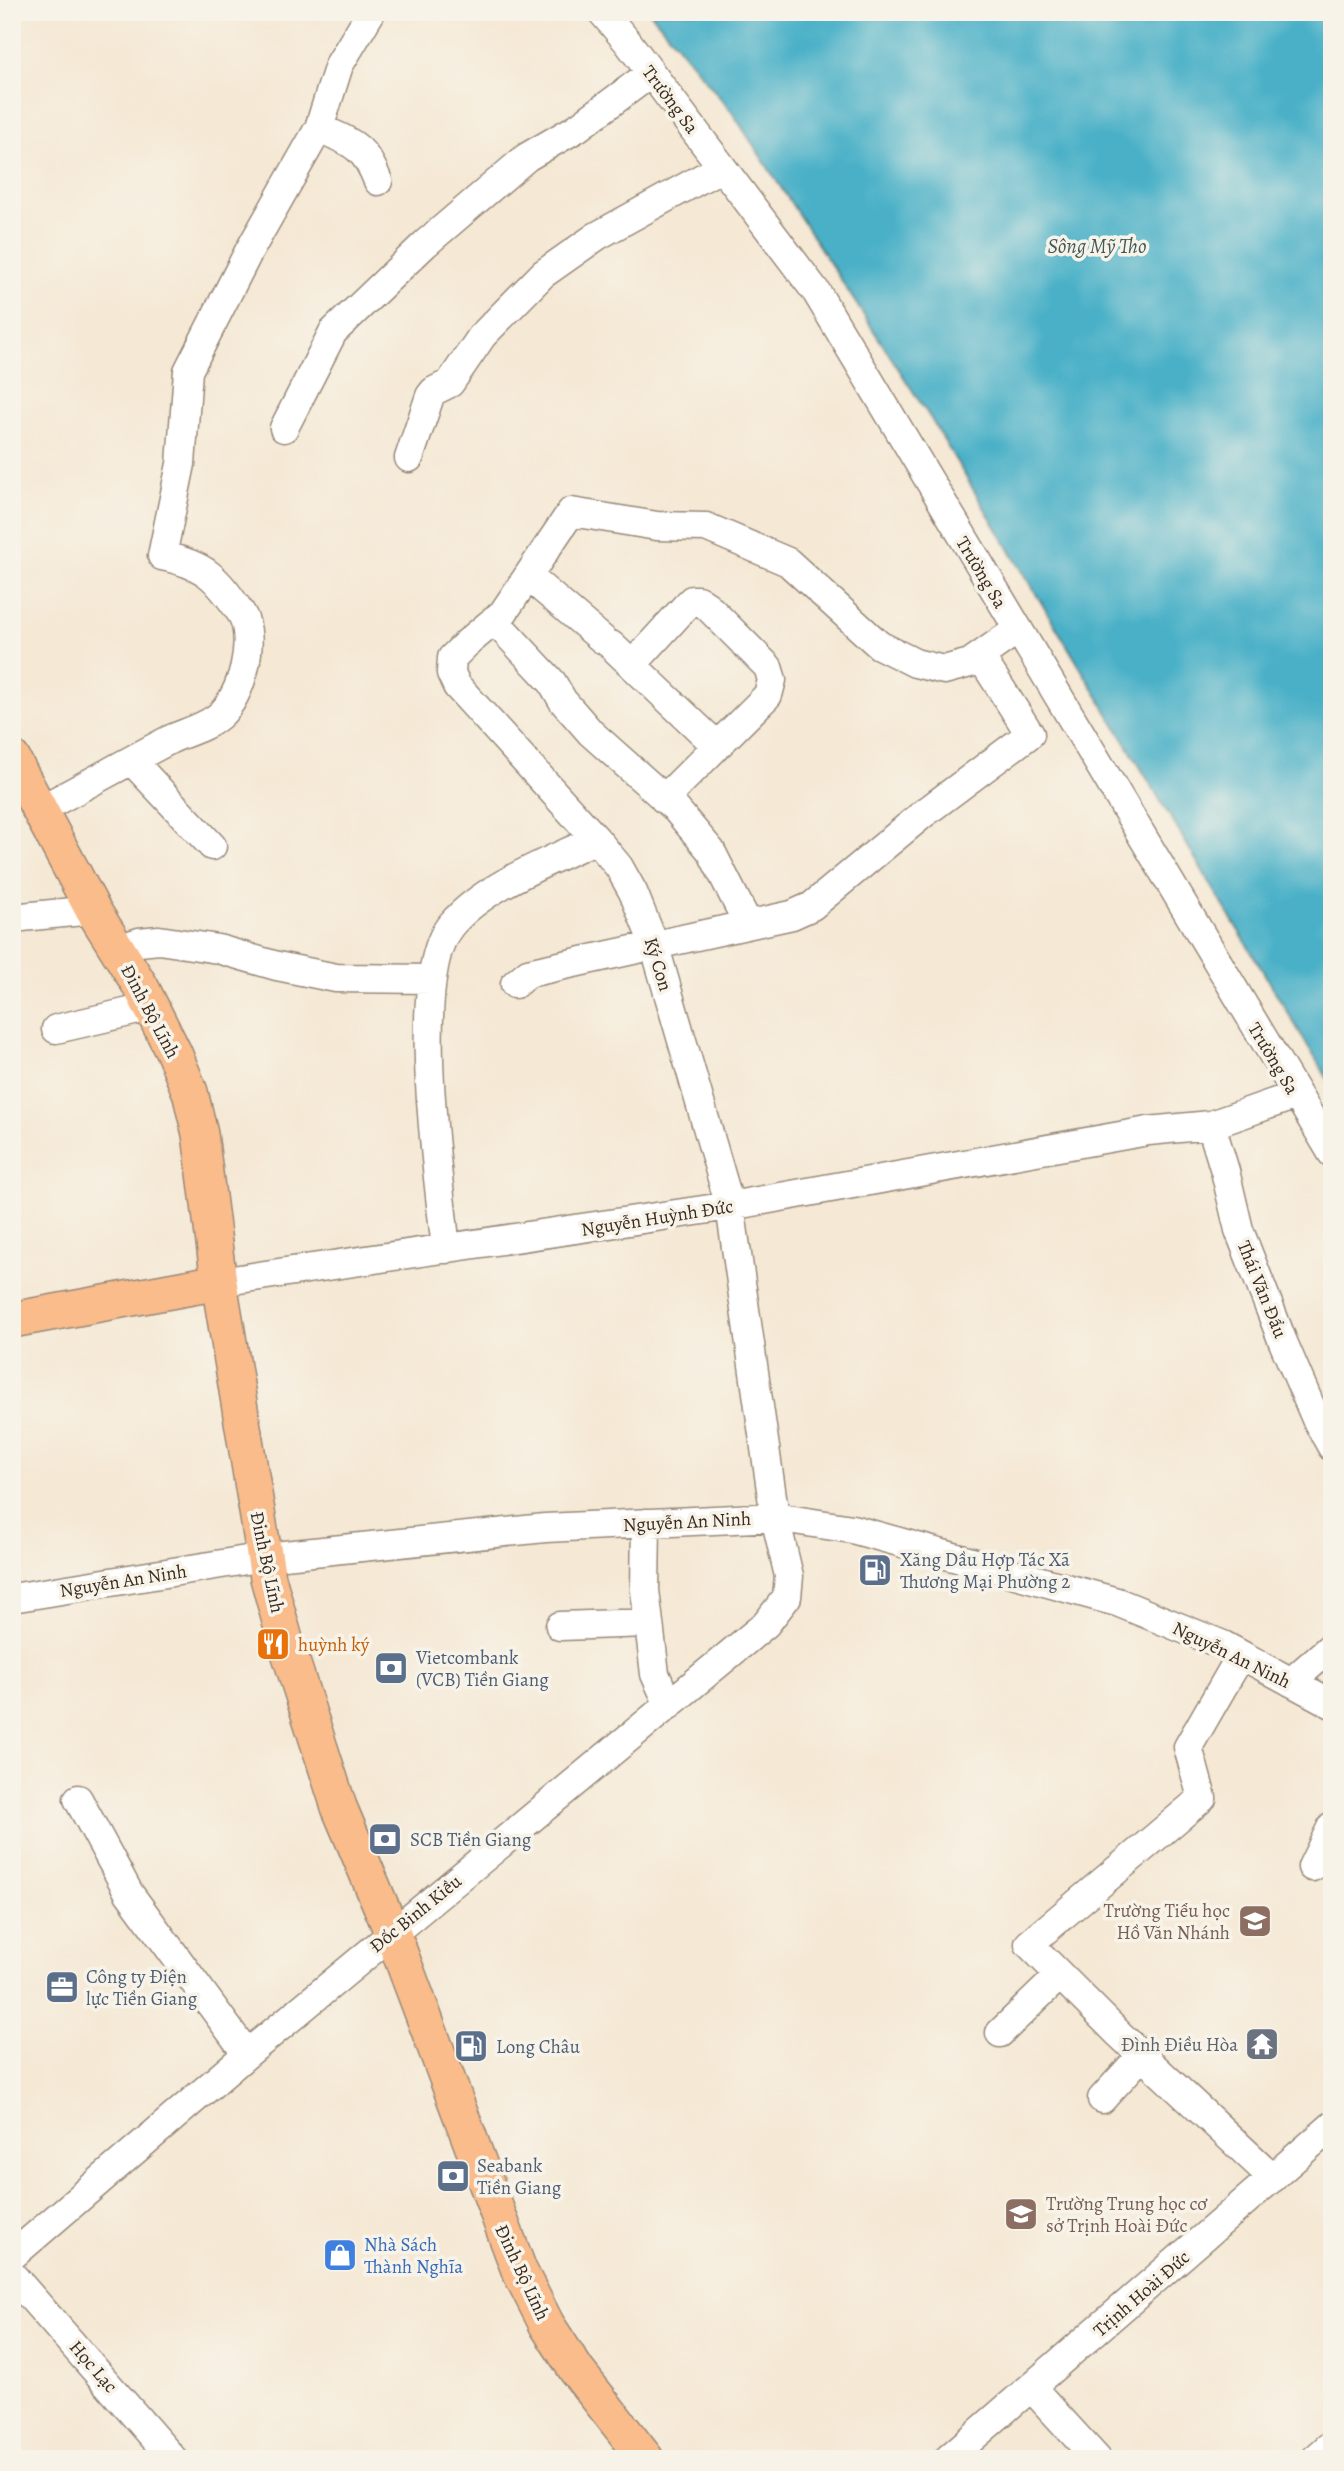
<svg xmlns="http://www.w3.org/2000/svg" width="1344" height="2471" viewBox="0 0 1344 2471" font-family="Alegreya,serif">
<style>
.water{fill:#48b0c7;stroke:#426d72;stroke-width:2}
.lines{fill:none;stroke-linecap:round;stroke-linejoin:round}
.minor-casing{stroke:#988979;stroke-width:31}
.major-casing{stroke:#988979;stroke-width:38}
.minor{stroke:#fff;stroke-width:28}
.major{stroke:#f9bc8a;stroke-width:35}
.labels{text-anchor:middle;stroke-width:7;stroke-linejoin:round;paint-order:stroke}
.street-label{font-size:19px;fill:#3b2a1e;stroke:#f7f3e8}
.service-label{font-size:19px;fill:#4e5e75;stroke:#f7f3e8;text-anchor:start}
.food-label{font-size:19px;fill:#c56008;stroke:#f7f3e8;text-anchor:start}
.education-label{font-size:19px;fill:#785e54;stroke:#f7f3e8;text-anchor:end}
.worship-label{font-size:19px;fill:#5b616d;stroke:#f7f3e8;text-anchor:end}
.shop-label{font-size:19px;fill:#366cbe;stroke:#f7f3e8;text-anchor:start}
.water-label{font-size:21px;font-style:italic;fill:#405959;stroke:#f7f3e8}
</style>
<rect width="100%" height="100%" fill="#f7f3e8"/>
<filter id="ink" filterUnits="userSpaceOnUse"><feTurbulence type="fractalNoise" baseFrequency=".0143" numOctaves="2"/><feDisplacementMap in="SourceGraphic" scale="14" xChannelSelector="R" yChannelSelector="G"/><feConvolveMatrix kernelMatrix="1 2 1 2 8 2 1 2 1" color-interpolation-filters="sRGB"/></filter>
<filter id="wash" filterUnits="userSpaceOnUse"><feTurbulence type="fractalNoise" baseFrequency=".00686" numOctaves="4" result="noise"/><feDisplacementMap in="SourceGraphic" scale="28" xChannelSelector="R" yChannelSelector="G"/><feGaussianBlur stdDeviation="1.57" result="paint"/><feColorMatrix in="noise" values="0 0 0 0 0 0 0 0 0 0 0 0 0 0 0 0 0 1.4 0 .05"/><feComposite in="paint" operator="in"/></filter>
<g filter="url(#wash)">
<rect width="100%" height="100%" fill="#f5e8d4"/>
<path class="water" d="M 650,12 L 1332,12 L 1332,1086 L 931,419 L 732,112 Z"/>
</g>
<g filter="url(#ink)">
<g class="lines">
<g class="minor-casing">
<path id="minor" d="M 602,12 L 627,41 L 817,293 L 1332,1153
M 319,128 C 352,143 364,145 378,181
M 284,428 L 333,332 L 425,244 L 527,157 L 577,128 L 651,73
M 409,458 L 430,396 L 434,391 L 450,383 L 482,336 L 543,274 L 597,236 L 722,167
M 529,577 L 602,639
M 494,620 L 552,682 L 563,701 L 591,733 L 674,807 L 711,851 L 748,924
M 611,645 L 716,745
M 632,665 L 687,605 L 692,600 L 698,600 L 707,606 L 768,667 L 772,680 L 768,695 L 664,799
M 132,761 L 212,846
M 39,810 C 83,787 127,762 171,739 C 187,732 206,727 219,716 C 242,697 257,638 241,613 C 216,577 206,565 162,556 L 181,464 L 188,371 L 248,253 L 319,128 L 339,65 L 371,12
M 12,918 L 93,910
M 117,949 L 139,942 L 159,940 L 218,949 L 277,966 L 336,978 L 432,979
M 515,984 L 528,973 L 792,915 L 812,906 L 923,814 L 1030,734 L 980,656
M 56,1029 L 151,1007
M 1211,1125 L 1225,1171 L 1239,1230 L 1283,1342 L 1316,1419 L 1332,1447
M 446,1249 C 439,1181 408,975 451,925 C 485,885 549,862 596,839
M 219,1282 L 730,1206 L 1148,1131 L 1211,1125 L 1296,1095
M 646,1523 L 645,1590 L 649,1623 L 655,1674 L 669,1705
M 12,1598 L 265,1557 L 545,1528 L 775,1517 L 852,1529 L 1117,1602 L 1223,1645 L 1332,1704
M 560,1626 L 649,1623
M 1241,1655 L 1188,1747 L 1202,1798 L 1029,1944 L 1119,2034 L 1273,2178
M 1291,1682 L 1332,1646
M 78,1799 L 129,1893 L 247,2054
M 1312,1867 L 1332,1826
M 1000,2033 L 1060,1975
M 1102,2099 L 1142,2055
M 12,2256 L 247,2054 L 766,1624 L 787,1597 L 789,1576 L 775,1517 L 730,1206 L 654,944 L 633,892 L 619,867 L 596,839 L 457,686 L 451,673 L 452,658 L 466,644 L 503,613 L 571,512 L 657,526 L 706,527 L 788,562 L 879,645 L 915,663 L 944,670 L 970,663 L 1017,630
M 12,2275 L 173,2459
M 1032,2388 L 1097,2459
M 948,2459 L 1332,2126
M 1315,2459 L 1332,2444"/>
</g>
<g class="major-casing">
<path id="major" d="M 12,758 L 93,910 L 141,987 L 174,1053 L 190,1092 L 200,1134 L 219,1282 L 268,1578 L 286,1643 L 339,1807 L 392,1932 L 519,2270 L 547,2325 L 577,2371 L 646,2459
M 12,1320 L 219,1282"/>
</g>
<use href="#minor" class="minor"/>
<use href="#major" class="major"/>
</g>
</g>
<defs>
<g id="fuel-square" transform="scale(1.75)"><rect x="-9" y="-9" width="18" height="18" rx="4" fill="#5c6f8a" stroke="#f7f3e8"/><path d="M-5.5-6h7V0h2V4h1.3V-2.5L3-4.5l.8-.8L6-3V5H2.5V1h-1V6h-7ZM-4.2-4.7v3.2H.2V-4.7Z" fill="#fff"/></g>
<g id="restaurant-square" transform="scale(1.75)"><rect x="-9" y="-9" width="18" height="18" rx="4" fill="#e8710a" stroke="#f7f3e8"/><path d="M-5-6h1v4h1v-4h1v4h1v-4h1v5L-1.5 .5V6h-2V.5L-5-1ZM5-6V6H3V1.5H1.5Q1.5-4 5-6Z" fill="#fff"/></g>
<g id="bank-square" transform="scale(1.75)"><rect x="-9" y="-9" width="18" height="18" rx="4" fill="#5c6f8a" stroke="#f7f3e8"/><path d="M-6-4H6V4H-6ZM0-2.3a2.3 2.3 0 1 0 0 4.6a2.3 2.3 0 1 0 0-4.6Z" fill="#fff"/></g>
<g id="school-square" transform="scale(1.75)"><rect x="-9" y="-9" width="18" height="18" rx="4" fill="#8d6e63" stroke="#f7f3e8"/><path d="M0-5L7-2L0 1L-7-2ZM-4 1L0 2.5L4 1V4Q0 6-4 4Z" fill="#fff"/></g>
<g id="office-square" transform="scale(1.75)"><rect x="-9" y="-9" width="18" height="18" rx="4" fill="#5c6f8a" stroke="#f7f3e8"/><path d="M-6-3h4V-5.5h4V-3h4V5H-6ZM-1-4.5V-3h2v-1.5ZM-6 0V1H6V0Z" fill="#fff"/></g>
<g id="temple-square" transform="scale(1.75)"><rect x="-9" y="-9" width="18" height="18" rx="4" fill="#6b7280" stroke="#f7f3e8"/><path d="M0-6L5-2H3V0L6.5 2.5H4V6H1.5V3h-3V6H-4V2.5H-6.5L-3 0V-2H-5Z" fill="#fff"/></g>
<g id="shop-square" transform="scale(1.75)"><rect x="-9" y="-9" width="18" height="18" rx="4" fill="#3f7fe0" stroke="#f7f3e8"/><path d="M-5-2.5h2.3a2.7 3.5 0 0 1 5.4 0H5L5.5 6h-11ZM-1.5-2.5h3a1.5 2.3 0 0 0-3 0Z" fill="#fff"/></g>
</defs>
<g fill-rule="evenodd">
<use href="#fuel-square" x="875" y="1570"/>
<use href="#restaurant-square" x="273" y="1644"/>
<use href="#bank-square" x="391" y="1668"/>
<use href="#bank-square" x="385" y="1839"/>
<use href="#school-square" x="1255" y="1921"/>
<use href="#office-square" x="62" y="1987"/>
<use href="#temple-square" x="1262" y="2044"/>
<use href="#fuel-square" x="471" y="2046"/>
<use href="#bank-square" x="453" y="2176"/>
<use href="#school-square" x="1021" y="2214"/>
<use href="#shop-square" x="340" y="2255"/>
</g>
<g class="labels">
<g class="street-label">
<text transform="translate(671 99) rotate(53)" y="7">Trường Sa</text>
<text transform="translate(982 572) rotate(59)" y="7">Trường Sa</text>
<text transform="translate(659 964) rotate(73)" y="7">Ký Con</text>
<text transform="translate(151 1011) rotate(62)" y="7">Đinh Bộ Lĩnh</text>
<text transform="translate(1274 1058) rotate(59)" y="7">Trường Sa</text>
<text transform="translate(657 1217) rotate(-9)" y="7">Nguyễn Huỳnh Đức</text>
<text transform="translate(1263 1289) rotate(68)" y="7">Thái Văn Đẩu</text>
<text transform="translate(687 1521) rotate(-3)" y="7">Nguyễn An Ninh</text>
<text transform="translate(268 1562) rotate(78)" y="7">Đinh Bộ Lĩnh</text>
<text transform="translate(123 1580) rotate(-9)" y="7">Nguyễn An Ninh</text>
<text transform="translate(1232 1654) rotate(26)" y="7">Nguyễn An Ninh</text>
<text transform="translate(415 1913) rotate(-39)" y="7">Đốc Binh Kiều</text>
<text transform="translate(523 2272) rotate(65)" y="7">Đinh Bộ Lĩnh</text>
<text transform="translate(1141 2293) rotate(-41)" y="7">Trịnh Hoài Đức</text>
<text transform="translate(94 2366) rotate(49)" y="7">Học Lạc</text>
</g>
<g class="service-label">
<text x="900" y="1566">Xăng Dầu Hợp Tác Xã<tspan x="900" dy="22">Thương Mại Phường 2</tspan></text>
<text x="416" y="1664">Vietcombank<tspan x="416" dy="22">(VCB) Tiền Giang</tspan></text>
<text x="410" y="1846">SCB Tiền Giang</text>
<text x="86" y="1983">Công ty Điện<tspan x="86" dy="22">lực Tiền Giang</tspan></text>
<text x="496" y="2053">Long Châu</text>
<text x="477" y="2172">Seabank<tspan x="477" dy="22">Tiền Giang</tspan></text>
</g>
<g class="food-label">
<text x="298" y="1651">huỳnh ký</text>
</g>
<g class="education-label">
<text x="1230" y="1917">Trường Tiểu học<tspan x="1230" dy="22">Hồ Văn Nhánh</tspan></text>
<text x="1046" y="2210" text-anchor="start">Trường Trung học cơ<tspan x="1046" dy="22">sở Trịnh Hoài Đức</tspan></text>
</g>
<g class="worship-label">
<text x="1238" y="2051">Đình Điều Hòa</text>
</g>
<g class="shop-label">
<text x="364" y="2251">Nhà Sách<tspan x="364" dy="22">Thành Nghĩa</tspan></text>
</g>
<g class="water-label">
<text x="1097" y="253">Sông Mỹ Tho</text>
</g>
</g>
<rect width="1344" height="2471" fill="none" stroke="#f7f3e8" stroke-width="42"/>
</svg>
